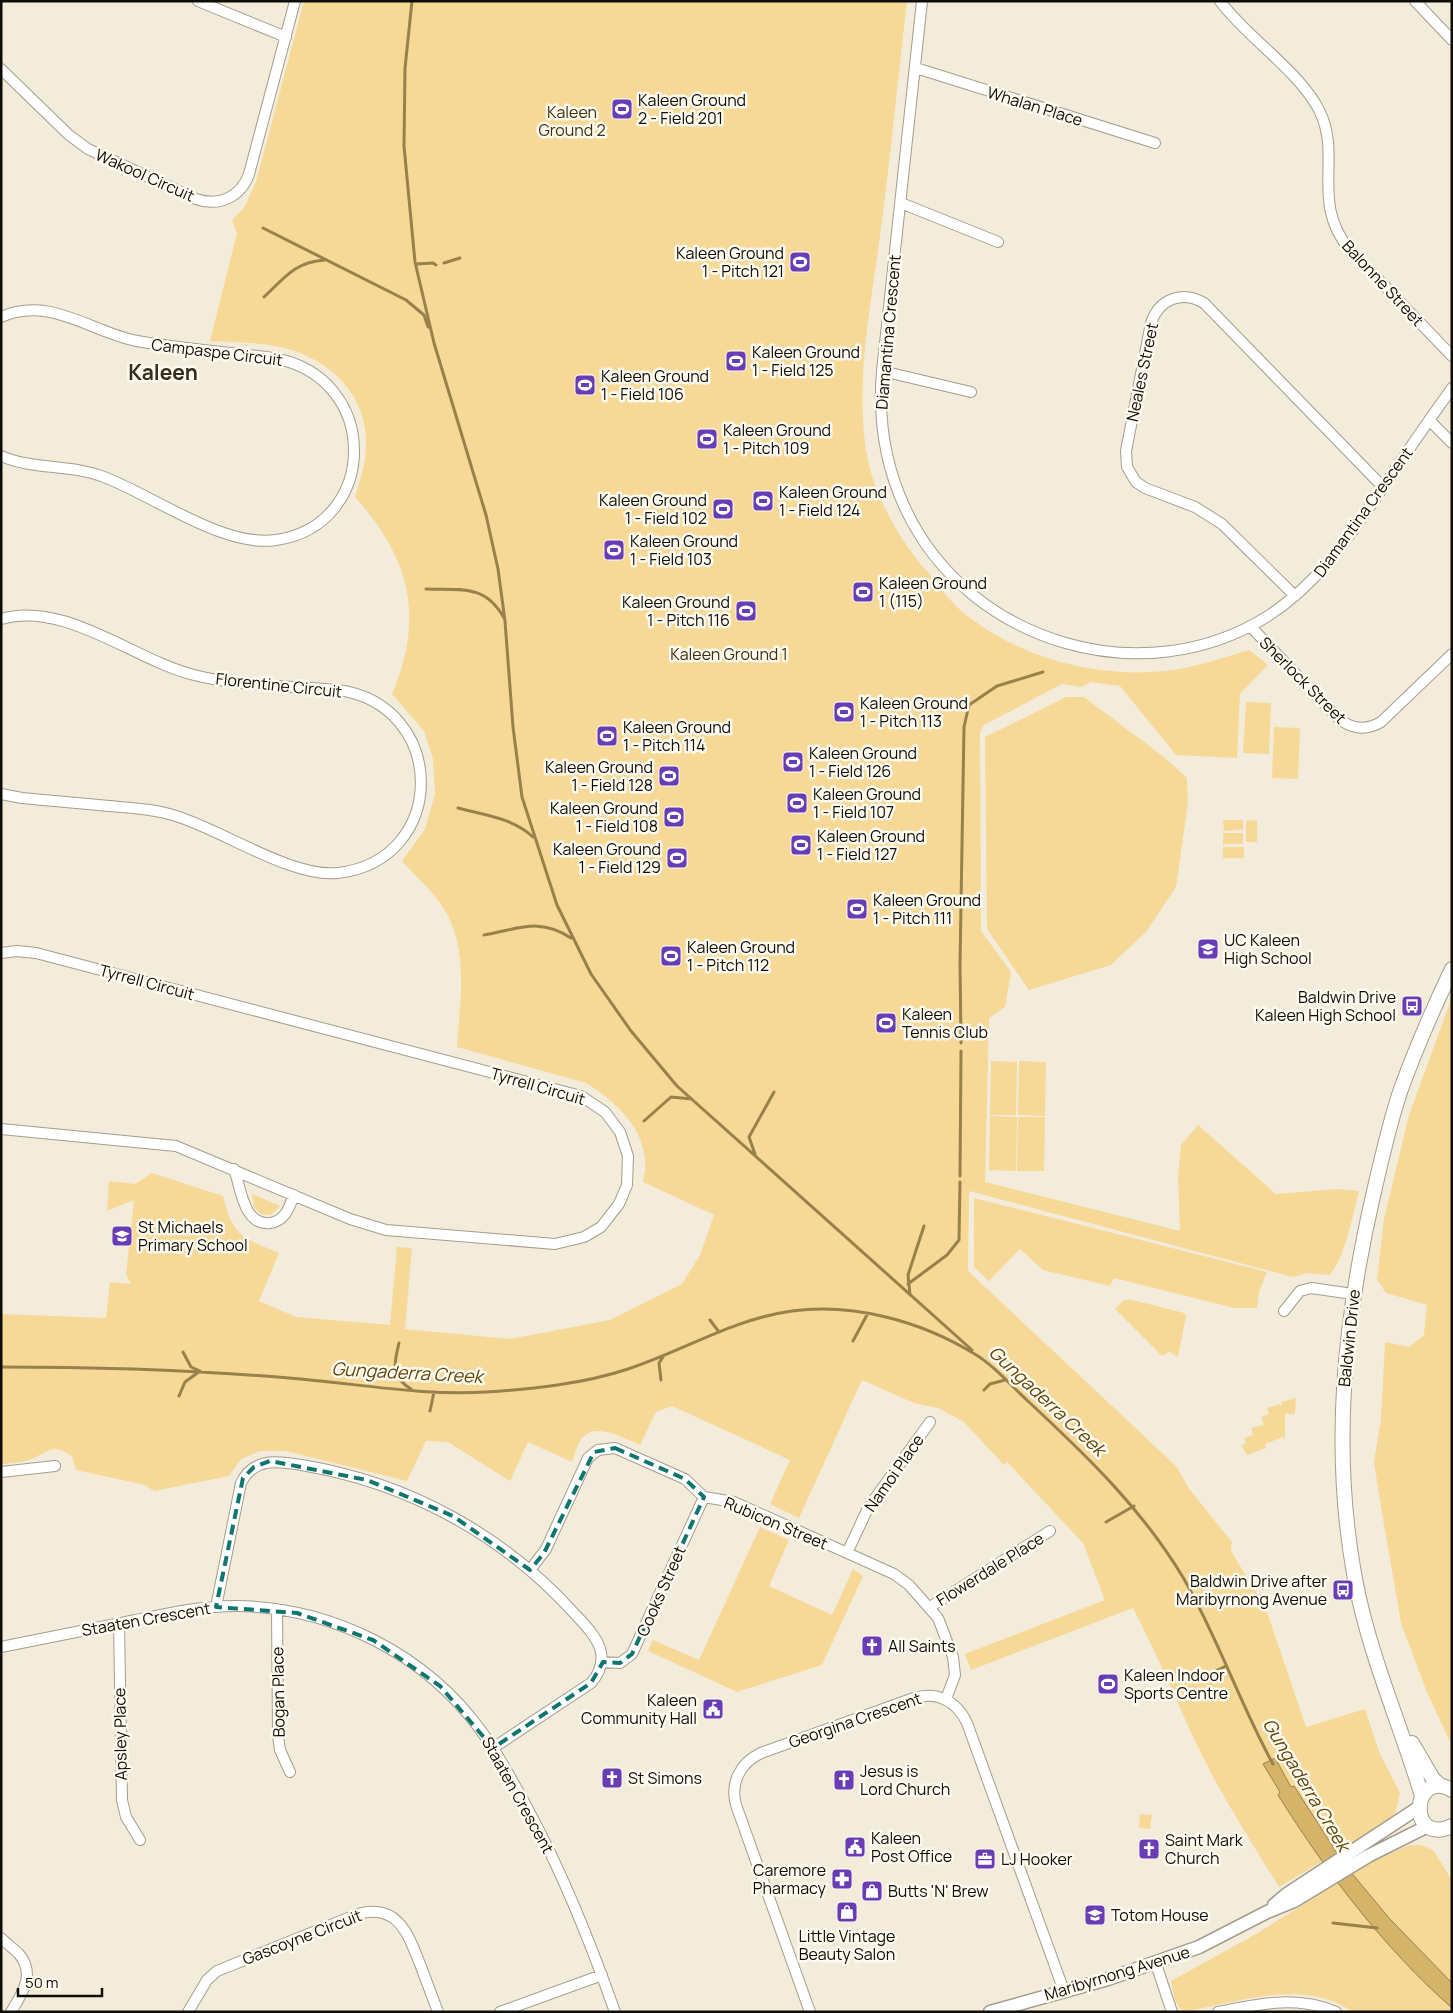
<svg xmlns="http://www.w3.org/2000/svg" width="1453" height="2013" viewBox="0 0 1453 2013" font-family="Manrope,sans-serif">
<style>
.green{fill:#f6d897}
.water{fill:#d5b368;stroke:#99814b}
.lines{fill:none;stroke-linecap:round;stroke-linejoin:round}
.stream{stroke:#99814b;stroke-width:3}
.minor-casing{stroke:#a49d8d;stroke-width:12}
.tertiary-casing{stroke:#a49d8d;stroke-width:15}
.secondary-casing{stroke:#a49d8d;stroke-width:16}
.minor{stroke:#fff;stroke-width:10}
.tertiary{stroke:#fff;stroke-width:12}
.secondary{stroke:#fff;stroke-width:14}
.marked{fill:none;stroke:#0f766e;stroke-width:4;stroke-dasharray:10 6;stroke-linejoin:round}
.labels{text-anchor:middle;stroke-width:5;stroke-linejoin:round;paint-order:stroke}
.poi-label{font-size:16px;fill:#0e0c07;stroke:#fefaef;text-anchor:start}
.street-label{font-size:16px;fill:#0e0c07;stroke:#fefaef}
.park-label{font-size:16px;fill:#3e300f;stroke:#fefaef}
.water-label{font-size:18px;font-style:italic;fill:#5f470c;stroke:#fefaef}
.district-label{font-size:21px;font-weight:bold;fill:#342e21;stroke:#fefaef}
</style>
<rect width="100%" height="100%" fill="#f4ecdb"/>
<path class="green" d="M 304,1 L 907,1 C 898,77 891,153 881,228 C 872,300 855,377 866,450 C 873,495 900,542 930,575 C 941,588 952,604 965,614 C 1025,662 1110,682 1185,668 C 1207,663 1228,656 1249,650 L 1268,665 L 1240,694 L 1237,758 L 1176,755 L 1120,686 L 1091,682 L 1082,687 L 1062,684 L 984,725 L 980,732 L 981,931 L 1011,972 L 1005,1007 L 989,1018 L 985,1182 L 1180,1231 L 1178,1178 L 1181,1145 L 1198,1125 L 1276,1194 L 1338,1189 L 1359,1191 C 1354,1211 1344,1262 1329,1275 L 1308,1273 L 1293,1277 L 969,1191 L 968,1271 L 1176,1466 L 1190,1490 L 1232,1542 L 1231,1551 L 1266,1609 L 1306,1727 L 1365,1709 L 1380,1754 L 1400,1793 L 1395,1814 L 1358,1840 L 1279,1887 C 1253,1845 1226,1803 1204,1759 C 1179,1709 1159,1657 1133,1608 L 971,1670 L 965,1654 L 1105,1600 L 1083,1543 L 1007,1462 L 1004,1465 L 964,1422 L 938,1408 L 914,1403 L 862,1380 L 799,1518 L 770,1504 L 790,1460 L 672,1406 L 656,1412 L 640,1445 C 625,1439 598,1423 584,1436 C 578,1441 575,1454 572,1462 L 528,1442 L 510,1481 L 448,1442 L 426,1441 L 407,1481 L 286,1451 L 260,1451 L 241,1459 L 229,1476 L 154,1491 L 145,1485 L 76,1470 L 72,1456 C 50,1442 48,1453 29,1460 C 21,1463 10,1463 1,1464 L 1,1314 L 106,1318 L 110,1282 L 131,1284 L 126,1274 L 134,1200 L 107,1211 L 109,1181 L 135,1184 L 152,1173 L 223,1196 C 233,1237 242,1237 279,1253 L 259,1301 L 296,1317 L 390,1325 L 397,1247 L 412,1248 L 405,1329 L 510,1339 L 610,1320 L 682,1284 L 700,1255 L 714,1215 L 643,1182 C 644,1175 646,1168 645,1162 C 644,1127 614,1100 586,1083 L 457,1047 C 460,998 470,947 441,904 C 430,889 415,875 402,861 L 425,829 L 435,794 L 433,759 L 424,731 L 392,694 C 425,617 410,558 355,497 C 360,481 365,465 366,448 C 369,393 326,355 275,346 C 254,342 231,342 210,341 L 237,233 L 232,220 L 244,208 L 256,182 Z
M 1066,697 L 1084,697 L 1164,757 L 1187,778 L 1188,802 L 1176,887 L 1146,932 L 1111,965 L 1029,990 L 987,929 L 985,737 Z
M 1246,702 L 1271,703 L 1269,754 L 1243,753 Z
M 1274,727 L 1300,728 L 1298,779 L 1272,778 Z
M 1223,820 L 1243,820 L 1243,830 L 1224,831 Z
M 1257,820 L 1257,842 L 1246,842 L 1246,821 Z
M 1223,833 L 1243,833 L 1243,844 L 1223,844 Z
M 1223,847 L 1244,847 L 1244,858 L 1223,858 Z
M 1452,997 L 1452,1746 L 1426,1690 L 1401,1623 L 1380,1501 L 1374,1462 L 1381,1419 L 1385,1342 L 1409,1347 L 1424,1335 L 1427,1305 L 1386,1293 L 1377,1280 L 1384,1219 L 1409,1115 Z
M 991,1061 L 1017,1062 L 1016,1115 L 990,1115 Z
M 1019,1061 L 1046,1062 L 1045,1116 L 1018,1115 Z
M 990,1116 L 1017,1117 L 1016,1171 L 989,1170 Z
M 1018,1117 L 1045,1117 L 1044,1171 L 1017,1171 Z
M 252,1194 L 280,1206 L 271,1215 L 261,1214 L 254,1207 Z
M 974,1198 L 1267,1272 L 1259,1292 L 1257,1308 L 1234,1308 L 1114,1278 L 1110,1286 L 1043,1270 L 1020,1249 L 989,1281 L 974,1267 Z
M 1129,1299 L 1184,1313 L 1186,1316 L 1178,1357 L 1169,1352 L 1162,1356 L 1115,1309 L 1123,1301 Z
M 1296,1398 L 1295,1414 L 1285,1414 L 1285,1440 L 1283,1437 L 1265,1444 L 1266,1448 L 1247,1455 L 1241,1445 L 1246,1444 L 1244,1438 L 1253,1435 L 1251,1428 L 1264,1425 L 1261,1417 L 1269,1414 L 1267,1408 L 1279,1404 L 1280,1406 L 1282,1405 L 1281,1402 Z
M 760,1527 L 789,1540 L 769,1586 L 832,1615 L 853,1569 L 863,1576 L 822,1665 L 737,1692 L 648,1651 L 653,1640 L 699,1660 Z
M 1140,1814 L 1152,1815 L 1150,1829 L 1139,1828 Z
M 1410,1845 L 1421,1845 L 1433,1850 L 1452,1880 L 1452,2012 L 1352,2012 C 1306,1978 1239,2002 1188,2011 L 1180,2009 L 1175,2000 L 1171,1981 L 1256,1934 L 1371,1862 Z"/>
<path class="water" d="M 1275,1758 L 1291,1787 L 1294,1786 L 1344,1864 L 1390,1919 L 1452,1983 L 1452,2008 C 1383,1947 1326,1872 1278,1795 L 1280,1792 L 1263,1764 Z"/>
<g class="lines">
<path class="stream" d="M 412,1 L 405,68 L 404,146 L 415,262 L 434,343 L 486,515 L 498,569 L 505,621 L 513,727 L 522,797 L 557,905 L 591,974 L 631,1031 L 677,1086 L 972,1350
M 263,228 L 406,300 L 424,315 L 428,327
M 444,263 L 460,258
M 416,264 L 433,263 L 436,265
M 264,297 C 285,277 295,262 325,260
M 426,589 C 461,590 485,584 504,618
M 458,808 C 484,815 513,818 533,837
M 484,935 C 518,929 540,917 571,938
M 961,1043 L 960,964 L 964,727 L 969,705 L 997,686 L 1043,672
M 644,1121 L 671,1097 L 692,1099
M 755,1154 L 749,1137 L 774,1092
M 960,1176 L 961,1051
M 908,1284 L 947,1255 L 959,1240 L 960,1182
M 910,1295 L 908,1275 L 924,1226
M 710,1320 L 719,1332
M 853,1341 L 868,1313
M 399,1343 C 394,1364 390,1376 411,1389
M 1,1367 C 97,1367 193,1370 289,1378 C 354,1383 420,1396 486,1392 C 532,1389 583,1384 628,1369 C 683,1351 733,1319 792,1311 C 854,1303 920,1321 973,1353 C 994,1365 1012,1387 1030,1403 C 1088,1457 1143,1510 1184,1579 C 1218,1638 1240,1704 1273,1764
M 661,1380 L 659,1363 L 663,1357
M 984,1390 L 990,1384 L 1005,1380
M 179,1396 L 185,1382 L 200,1371 L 191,1367 L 183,1352
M 430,1411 L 434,1392
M 1106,1522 L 1134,1506
M 1195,1681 L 1226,1666
M 1333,1923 L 1377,1928"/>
<g class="minor-casing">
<path id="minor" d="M 198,1 L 286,37
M 922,1 L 882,371 C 878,419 885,466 906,510 C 969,643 1143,695 1268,616 C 1316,585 1346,541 1378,495 C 1402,459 1427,423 1452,388
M 1220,1 C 1247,38 1301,72 1320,112 C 1342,158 1310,203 1350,250 L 1452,356
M 1415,1 L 1452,40
M 916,68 L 1155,143
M 1,69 L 69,135 L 88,149 L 196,199 C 219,207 241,197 249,174 L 295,1
M 901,203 L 998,242
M 1,317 C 49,295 91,332 137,341 C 181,349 228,352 273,358 C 381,376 380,525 276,540 C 224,548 154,496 104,477 C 71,464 33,470 1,456
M 882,371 L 971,392
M 1429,420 L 1452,443
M 1295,596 L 1222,524 L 1195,507 L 1145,488 L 1136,482 L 1127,467 L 1126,451 L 1151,323 C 1159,299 1182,290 1204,303 L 1383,487
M 1,619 C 64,600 134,660 194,675 C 236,686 294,686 338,690 C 448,705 449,860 338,873 C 292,878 222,830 176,816 C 154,809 131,808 109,806 C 80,803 51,801 22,798 L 1,794
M 1250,626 L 1338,718 C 1351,729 1366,731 1381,722 L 1452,654
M 1,953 L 17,951 L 36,953 L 581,1096 L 605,1112 L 620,1132 L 628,1156 L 627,1185 L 619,1204 L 601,1227 L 584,1237 L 555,1244 L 386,1230 L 350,1219 L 176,1146 L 1,1129
M 234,1169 C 241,1187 243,1226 270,1223 C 285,1221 289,1208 294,1195
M 1284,1311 L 1300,1291 L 1311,1288 L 1353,1294
M 1,1472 L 55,1466
M 847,1553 L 868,1508 L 930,1422
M 530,1570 L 546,1549 L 588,1458 L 598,1450 L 615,1448 L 685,1479 L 704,1497 L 734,1502 L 894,1574 L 909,1585 L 938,1618 L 953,1657 L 955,1675 L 946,1699
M 216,1607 L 241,1483 C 254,1456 281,1461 307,1466 C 410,1484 503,1535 573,1612 C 583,1623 598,1637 601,1652 C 603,1664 599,1674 591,1683 L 493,1748
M 930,1607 L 1050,1531
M 277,1609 L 278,1736 L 280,1750 L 290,1772
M 119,1623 L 122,1800 L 126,1817 L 140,1840
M 1,1647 C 41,1639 81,1631 121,1623 C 159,1615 197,1606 237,1606 C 332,1607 426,1654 482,1732 C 501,1758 516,1787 531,1815 C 565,1878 591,1944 615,2012
M 601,1662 L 620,1663 L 632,1654 L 704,1497
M 1,1938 C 7,1944 13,1948 19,1954 C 36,1974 22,1994 11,2012
M 1156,1964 L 1172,2012
M 188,2012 L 207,1980 L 217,1971 L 358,1914 C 398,1903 408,1934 420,1964 C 426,1980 432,1996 438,2012
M 500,2012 L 602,1975
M 810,2012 L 736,1805 C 730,1783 740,1763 761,1753 L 914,1698 C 937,1691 957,1701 967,1723 L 1064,1991
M 1218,2012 C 1259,2004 1297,1995 1336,2012"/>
</g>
<g class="tertiary-casing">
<path id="tertiary" d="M 1274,1905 L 1287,1894 L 1418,1808
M 990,2012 L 1108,1979 L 1199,1947 L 1267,1912 L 1294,1901 L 1368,1856 L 1428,1826"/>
</g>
<g class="secondary-casing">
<path id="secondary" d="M 1412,1743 L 1433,1779 L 1441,1786
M 1452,1790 C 1412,1767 1406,1847 1452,1826
M 1422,1796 C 1400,1723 1369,1654 1355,1579 C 1331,1450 1344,1322 1373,1196 C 1381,1161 1389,1125 1400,1092 C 1415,1050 1433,1009 1452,969"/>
</g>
<use href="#minor" class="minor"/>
<use href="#tertiary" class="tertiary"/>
<use href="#secondary" class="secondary"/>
</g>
<path class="marked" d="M 615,1448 L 685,1479 L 704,1497 L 632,1654 L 620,1663 L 603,1662 L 591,1683 L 493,1748 L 440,1686 L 373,1640 L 297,1613 L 216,1607 L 243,1478 L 254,1467 L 270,1461 L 367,1480 L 453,1516 L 530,1570 L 544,1553 L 594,1452 Z"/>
<defs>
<g id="stadium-square" transform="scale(1.125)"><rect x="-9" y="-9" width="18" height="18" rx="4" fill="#683cb4" stroke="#fefaef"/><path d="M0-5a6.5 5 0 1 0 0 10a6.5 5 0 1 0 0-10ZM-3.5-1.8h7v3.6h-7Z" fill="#fff"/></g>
<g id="school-square" transform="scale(1.125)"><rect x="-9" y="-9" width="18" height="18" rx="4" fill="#683cb4" stroke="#fefaef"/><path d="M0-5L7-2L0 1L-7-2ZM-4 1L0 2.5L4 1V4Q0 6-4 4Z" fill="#fff"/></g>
<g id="bus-square" transform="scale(1.125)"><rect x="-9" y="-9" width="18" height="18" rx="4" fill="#683cb4" stroke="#fefaef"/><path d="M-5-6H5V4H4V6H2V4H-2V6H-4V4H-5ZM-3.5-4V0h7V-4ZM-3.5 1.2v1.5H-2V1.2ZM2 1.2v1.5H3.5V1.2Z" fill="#fff"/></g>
<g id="church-square" transform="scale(1.125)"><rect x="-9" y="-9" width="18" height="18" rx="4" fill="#683cb4" stroke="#fefaef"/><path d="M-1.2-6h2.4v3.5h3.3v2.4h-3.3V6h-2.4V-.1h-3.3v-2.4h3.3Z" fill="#fff"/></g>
<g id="civic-square" transform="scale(1.125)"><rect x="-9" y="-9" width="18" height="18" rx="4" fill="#683cb4" stroke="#fefaef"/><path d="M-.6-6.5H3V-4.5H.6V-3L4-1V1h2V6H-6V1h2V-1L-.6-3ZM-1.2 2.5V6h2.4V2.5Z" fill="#fff"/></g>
<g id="office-square" transform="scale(1.125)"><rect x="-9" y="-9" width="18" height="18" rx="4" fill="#683cb4" stroke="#fefaef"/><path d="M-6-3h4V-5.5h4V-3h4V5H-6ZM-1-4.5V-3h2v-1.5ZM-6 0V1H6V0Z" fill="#fff"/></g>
<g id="pharmacy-square" transform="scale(1.125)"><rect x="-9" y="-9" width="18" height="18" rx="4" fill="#683cb4" stroke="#fefaef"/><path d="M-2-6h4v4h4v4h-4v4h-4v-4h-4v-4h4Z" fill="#fff"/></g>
<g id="shop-square" transform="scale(1.125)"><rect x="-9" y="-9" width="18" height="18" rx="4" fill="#683cb4" stroke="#fefaef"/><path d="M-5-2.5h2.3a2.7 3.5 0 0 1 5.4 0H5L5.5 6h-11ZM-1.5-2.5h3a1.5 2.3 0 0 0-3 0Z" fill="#fff"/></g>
</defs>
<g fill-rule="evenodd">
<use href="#stadium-square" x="622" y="109"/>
<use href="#stadium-square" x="800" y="262"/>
<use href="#stadium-square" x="736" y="361"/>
<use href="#stadium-square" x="585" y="385"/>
<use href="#stadium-square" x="707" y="439"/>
<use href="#stadium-square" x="763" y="501"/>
<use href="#stadium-square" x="723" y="509"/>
<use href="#stadium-square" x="614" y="550"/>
<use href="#stadium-square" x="863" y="592"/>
<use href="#stadium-square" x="746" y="611"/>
<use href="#stadium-square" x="844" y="712"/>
<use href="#stadium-square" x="607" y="736"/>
<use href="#stadium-square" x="793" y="762"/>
<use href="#stadium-square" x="669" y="776"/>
<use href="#stadium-square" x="797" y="803"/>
<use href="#stadium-square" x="674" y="817"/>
<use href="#stadium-square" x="801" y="845"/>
<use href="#stadium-square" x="677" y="858"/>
<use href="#stadium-square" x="857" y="909"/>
<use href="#school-square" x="1208" y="949"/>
<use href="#stadium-square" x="671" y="956"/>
<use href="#bus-square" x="1412" y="1006"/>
<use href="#stadium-square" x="886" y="1023"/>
<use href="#school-square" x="122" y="1236"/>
<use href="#bus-square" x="1343" y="1590"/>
<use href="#church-square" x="872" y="1646"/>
<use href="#stadium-square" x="1108" y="1684"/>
<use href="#civic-square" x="713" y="1709"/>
<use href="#church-square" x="612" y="1778"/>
<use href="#church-square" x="844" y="1780"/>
<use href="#civic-square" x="855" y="1847"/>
<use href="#church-square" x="1149" y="1849"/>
<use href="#office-square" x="985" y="1859"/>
<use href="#pharmacy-square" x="842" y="1879"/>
<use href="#shop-square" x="872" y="1891"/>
<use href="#shop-square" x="847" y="1912"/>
<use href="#school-square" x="1095" y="1915"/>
</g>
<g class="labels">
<g class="poi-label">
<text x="638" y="106">Kaleen Ground<tspan x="638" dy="18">2 - Field 201</tspan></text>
<text x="784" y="259" text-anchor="end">Kaleen Ground<tspan x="784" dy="18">1 - Pitch 121</tspan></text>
<text x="752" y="358">Kaleen Ground<tspan x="752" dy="18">1 - Field 125</tspan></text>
<text x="601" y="382">Kaleen Ground<tspan x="601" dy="18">1 - Field 106</tspan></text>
<text x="723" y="436">Kaleen Ground<tspan x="723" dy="18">1 - Pitch 109</tspan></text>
<text x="779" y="498">Kaleen Ground<tspan x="779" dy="18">1 - Field 124</tspan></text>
<text x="707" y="506" text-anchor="end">Kaleen Ground<tspan x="707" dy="18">1 - Field 102</tspan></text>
<text x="630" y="547">Kaleen Ground<tspan x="630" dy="18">1 - Field 103</tspan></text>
<text x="879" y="589">Kaleen Ground<tspan x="879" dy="18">1 (115)</tspan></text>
<text x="730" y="608" text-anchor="end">Kaleen Ground<tspan x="730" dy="18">1 - Pitch 116</tspan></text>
<text x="860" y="709">Kaleen Ground<tspan x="860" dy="18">1 - Pitch 113</tspan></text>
<text x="623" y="733">Kaleen Ground<tspan x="623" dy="18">1 - Pitch 114</tspan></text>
<text x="809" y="759">Kaleen Ground<tspan x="809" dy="18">1 - Field 126</tspan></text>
<text x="653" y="773" text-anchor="end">Kaleen Ground<tspan x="653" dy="18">1 - Field 128</tspan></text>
<text x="813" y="800">Kaleen Ground<tspan x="813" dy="18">1 - Field 107</tspan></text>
<text x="658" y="814" text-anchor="end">Kaleen Ground<tspan x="658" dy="18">1 - Field 108</tspan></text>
<text x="817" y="842">Kaleen Ground<tspan x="817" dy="18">1 - Field 127</tspan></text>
<text x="661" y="855" text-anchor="end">Kaleen Ground<tspan x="661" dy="18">1 - Field 129</tspan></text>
<text x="873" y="906">Kaleen Ground<tspan x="873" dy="18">1 - Pitch 111</tspan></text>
<text x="1224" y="946">UC Kaleen<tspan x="1224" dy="18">High School</tspan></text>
<text x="687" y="953">Kaleen Ground<tspan x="687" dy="18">1 - Pitch 112</tspan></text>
<text x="1396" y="1003" text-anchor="end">Baldwin Drive<tspan x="1396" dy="18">Kaleen High School</tspan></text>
<text x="902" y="1020">Kaleen<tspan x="902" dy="18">Tennis Club</tspan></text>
<text x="138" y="1233">St Michaels<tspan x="138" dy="18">Primary School</tspan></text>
<text x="1327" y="1587" text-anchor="end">Baldwin Drive after<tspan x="1327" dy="18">Maribyrnong Avenue</tspan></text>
<text x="888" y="1652">All Saints</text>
<text x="1124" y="1681">Kaleen Indoor<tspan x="1124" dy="18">Sports Centre</tspan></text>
<text x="697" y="1706" text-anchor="end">Kaleen<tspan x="697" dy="18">Community Hall</tspan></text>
<text x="860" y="1777">Jesus is<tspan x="860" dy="18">Lord Church</tspan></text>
<text x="628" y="1784">St Simons</text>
<text x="871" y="1844">Kaleen<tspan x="871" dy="18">Post Office</tspan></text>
<text x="1165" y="1846">Saint Mark<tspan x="1165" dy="18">Church</tspan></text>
<text x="1001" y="1865">LJ Hooker</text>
<text x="826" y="1876" text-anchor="end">Caremore<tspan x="826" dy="18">Pharmacy</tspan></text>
<text x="888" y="1897">Butts 'N' Brew</text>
<text x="1111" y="1921">Totom House</text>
<text x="847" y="1942" text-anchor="middle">Little Vintage<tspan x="847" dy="18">Beauty Salon</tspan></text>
</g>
<g class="street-label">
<text transform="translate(1035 106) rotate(17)" y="6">Whalan Place</text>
<text transform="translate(145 175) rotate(24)" y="6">Wakool Circuit</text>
<text transform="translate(1383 283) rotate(47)" y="6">Balonne Street</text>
<text transform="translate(888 332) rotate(-85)" y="6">Diamantina Crescent</text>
<text transform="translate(217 352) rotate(7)" y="6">Campaspe Circuit</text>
<text transform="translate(1142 372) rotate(-78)" y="6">Neales Street</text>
<text transform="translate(1363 512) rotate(-54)" y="6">Diamantina Crescent</text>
<text transform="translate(1303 680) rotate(45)" y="6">Sherlock Street</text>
<text transform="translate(279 685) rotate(6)" y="6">Florentine Circuit</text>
<text transform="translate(147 982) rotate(15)" y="6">Tyrrell Circuit</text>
<text transform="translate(538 1086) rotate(16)" y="6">Tyrrell Circuit</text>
<text transform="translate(1349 1338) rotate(-84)" y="6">Baldwin Drive</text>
<text transform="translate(894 1473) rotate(-55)" y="6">Namoi Place</text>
<text transform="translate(776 1523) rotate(23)" y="6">Rubicon Street</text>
<text transform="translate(990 1569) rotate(-32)" y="6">Flowerdale Place</text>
<text transform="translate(661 1591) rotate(-66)" y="6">Cooks Street</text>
<text transform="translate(146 1619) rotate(-10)" y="6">Staaten Crescent</text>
<text transform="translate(278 1692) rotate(-91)" y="6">Bogan Place</text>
<text transform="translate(855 1720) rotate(-19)" y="6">Georgina Crescent</text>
<text transform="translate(120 1734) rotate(-91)" y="6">Apsley Place</text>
<text transform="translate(518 1795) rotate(61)" y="6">Staaten Crescent</text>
<text transform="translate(302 1937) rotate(-21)" y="6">Gascoyne Circuit</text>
<text transform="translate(1117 1973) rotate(-17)" y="6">Maribyrnong Avenue</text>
</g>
<g class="park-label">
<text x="572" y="118">Kaleen<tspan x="572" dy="18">Ground 2</tspan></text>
<text x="729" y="660">Kaleen Ground 1</text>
</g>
<g class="water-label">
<text transform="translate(407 1373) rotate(3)" y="6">Gungaderra Creek</text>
<text transform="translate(1047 1401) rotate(43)" y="6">Gungaderra Creek</text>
<text transform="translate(1306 1785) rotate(59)" y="6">Gungaderra Creek</text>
</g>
<g class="district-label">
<text x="163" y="380">Kaleen</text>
</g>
</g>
<rect width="1453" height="2013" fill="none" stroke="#0e0c07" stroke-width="5"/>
<path d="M18 1988v8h84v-8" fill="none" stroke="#0e0c07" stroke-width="2.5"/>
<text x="25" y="1988" font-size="15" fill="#0e0c07" stroke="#fefaef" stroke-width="4" paint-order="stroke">50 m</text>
</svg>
